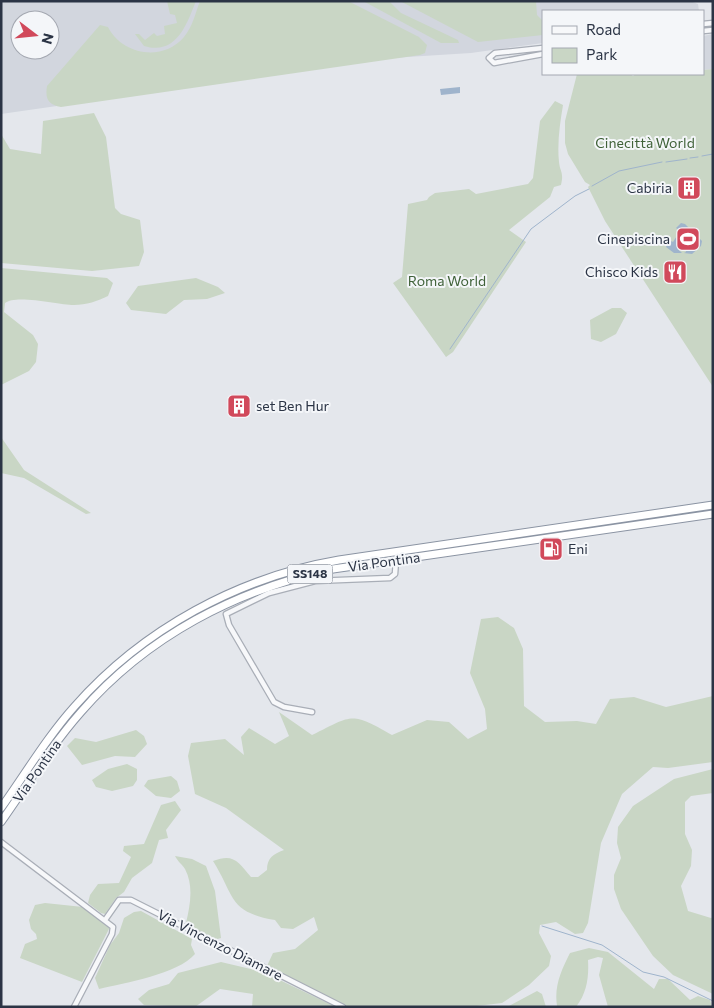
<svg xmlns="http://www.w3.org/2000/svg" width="714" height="1008" viewBox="0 0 714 1008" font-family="Commissioner,sans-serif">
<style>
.built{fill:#d2d6de;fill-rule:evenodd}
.green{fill:#c9d6c5}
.water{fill:#9fb4cc}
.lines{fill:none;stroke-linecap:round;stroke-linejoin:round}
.stream{stroke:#9fb4cc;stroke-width:1}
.minor-casing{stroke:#a9aeb7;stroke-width:7}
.trunk-casing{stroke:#8b94a3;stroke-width:9}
.minor{stroke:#f7f8fa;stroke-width:4.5}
.trunk{stroke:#fff;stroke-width:7}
.labels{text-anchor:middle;stroke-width:4;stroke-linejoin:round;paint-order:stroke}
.shield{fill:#f4f6f9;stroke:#676e7b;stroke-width:1}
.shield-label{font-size:12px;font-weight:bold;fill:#2b3445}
.park-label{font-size:14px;fill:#3f6138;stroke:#f4f6f9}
.poi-label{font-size:14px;fill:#2b3445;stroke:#f4f6f9;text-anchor:end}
.street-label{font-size:14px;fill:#2b3445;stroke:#f4f6f9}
</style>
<rect width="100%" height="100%" fill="#e4e7ec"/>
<path class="built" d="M 1,1 L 690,1 L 698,4 L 699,11 L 543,11 L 543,43 L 471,53 L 391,58 L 1,114 ZM 20,20 L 50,20 L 50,50 L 20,50 Z
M 713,34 L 713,69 L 703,70 L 703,36 Z"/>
<path class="green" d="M 167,1 L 196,1 C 187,23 177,56 144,46 L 135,34 L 139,34 L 145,40 L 154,33 L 157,36 L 165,34 L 164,26 L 177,23 L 175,15 L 170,14 Z
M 200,1 L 348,1 L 419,37 L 427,45 L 425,53 L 420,55 L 61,107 C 48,104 45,99 47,86 L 100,25 L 108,27 C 122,55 163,62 184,37 C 193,26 195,14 200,1 Z
M 363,1 L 389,1 L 401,13 L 458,40 L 459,43 L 441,43 Z
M 400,1 L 536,1 L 537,15 L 543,21 L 543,35 L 478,42 Z
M 713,69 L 713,387 L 605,221 L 588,187 L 590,185 L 585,182 L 568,154 L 565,143 L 565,121 L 577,74 L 630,74 L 633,76 L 636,74 L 703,74 L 703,70 Z
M 555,101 L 563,105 C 560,123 557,143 559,162 C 560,172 564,172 561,185 L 554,187 L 550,197 L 509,230 L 526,242 L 453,352 L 446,357 L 393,283 L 402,277 L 408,204 L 427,200 L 429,197 L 435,193 L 469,189 L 476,194 L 528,184 L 533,178 L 540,121 Z
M 94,113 L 106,137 L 115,208 L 121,214 L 140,220 L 144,252 L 139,266 L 92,271 L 1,263 L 1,134 L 10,149 L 41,154 L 43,121 Z
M 1,268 L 107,278 L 113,283 L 108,296 C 98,301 86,305 74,305 C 59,305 16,294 5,303 L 4,312 L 33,335 L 38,344 L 36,362 L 29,371 L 1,385 Z
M 196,278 L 218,287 L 225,293 L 207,299 L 184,300 L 166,314 L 131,310 L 126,303 L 138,286 Z
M 612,308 L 621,308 L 627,313 L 616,334 L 601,342 L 591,339 L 590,320 Z
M 1,437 L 24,470 L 91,513 L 86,514 L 24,478 L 1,473 Z
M 498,617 L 514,628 L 523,649 L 524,706 L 545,722 L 577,721 L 596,724 L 610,699 L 634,697 L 666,707 L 713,696 L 713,762 L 668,768 L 653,767 L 622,794 L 601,843 L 588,923 L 583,933 L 575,934 L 556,922 L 540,925 L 539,933 L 551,956 L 549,966 L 529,985 L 502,1003 L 468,1007 L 349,1007 L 266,968 L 273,953 L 295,949 L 318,930 L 314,917 L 293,929 L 281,928 L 275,920 C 228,912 235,896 213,861 C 234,853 238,862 251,877 L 258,877 L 267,870 C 267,858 273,854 284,850 L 226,808 L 195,794 L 188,756 L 191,743 L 225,739 L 244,755 L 241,737 L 249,728 L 275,744 L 289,736 L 279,712 L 312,735 C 353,715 350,711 392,735 L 427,720 L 449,722 L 468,739 L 487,729 L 485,709 L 470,673 L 481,619 Z
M 136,730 L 144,736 L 147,744 L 135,757 L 115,756 L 82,765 L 67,746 L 75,738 L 96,742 Z
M 127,764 L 137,769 L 137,780 L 133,786 L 112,791 L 96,787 L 92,780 L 108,769 Z
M 713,769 L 713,793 L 691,796 L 685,802 L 685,834 L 692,850 L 691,866 L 681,886 L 688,911 L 711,918 L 713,917 L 713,994 L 673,975 L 653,956 L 621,909 L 614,889 L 614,875 L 621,858 L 617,843 L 618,827 L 633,806 L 674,779 Z
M 171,776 L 177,781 L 180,791 L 171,798 L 156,796 L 144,786 L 148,780 Z
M 175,801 L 181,810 L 166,830 L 168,838 L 159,840 L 152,863 L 132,878 L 124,892 L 116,898 L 105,914 L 101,913 L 88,903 L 90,895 L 98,884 L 119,883 L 131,857 L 123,851 L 124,846 L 144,844 L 161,805 Z
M 175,856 L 192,859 L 206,866 L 215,891 L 221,938 L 214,940 L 186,923 C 190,906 194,886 185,869 C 182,864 178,862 175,856 Z
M 45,903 L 83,907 L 110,927 L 82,982 L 20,958 L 25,944 L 37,939 L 36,934 L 31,929 L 29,920 L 35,905 Z
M 141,911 L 192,939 L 191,945 L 195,954 C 178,974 125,983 99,989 L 95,978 L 110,945 L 119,933 L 124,918 L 134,912 Z
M 589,948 L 608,952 L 654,989 L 659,979 L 668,979 L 690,1000 L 698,996 L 710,1000 L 712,1007 L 608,1007 L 599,975 L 603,958 L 598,957 L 588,960 C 589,977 587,993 576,1007 L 557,1006 C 554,986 561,971 570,953 Z
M 221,962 L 263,972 L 336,1007 L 252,1007 L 253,994 L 220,989 L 195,1007 L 144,1005 L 138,999 L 149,990 L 169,984 L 178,973 Z
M 537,991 L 542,994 L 546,1007 L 507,1007 Z"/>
<path class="water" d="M 460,87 L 460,93 L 441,95 L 440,89 Z
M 681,223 L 685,224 L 702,241 L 701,246 L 692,254 L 684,253 L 686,252 L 684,244 L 681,244 L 679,250 L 682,253 L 674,253 L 666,247 L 669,240 L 673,242 L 680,231 L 676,228 Z"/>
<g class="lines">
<path class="stream" d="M 702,156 L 713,154
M 690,158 L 698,157
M 666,162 L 687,159
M 592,186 L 619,171 L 662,162
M 450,349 L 531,229 L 575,196 L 589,189
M 542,926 L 602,945 L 643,972 L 664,977 L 713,1001"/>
<g class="minor-casing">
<path id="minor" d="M 703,24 L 713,23
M 703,31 L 713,30
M 543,48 L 495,53 L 489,58 L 494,63 L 543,54
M 312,712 L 284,707 L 274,702 L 229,625 L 226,614 L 269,593 L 315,581 L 390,578 L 395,574 L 396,561
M 1,842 L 113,927 L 112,934 L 74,1007
M 105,920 L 119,900 L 131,900 L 343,1007"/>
</g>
<g class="trunk-casing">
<path id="trunk" d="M 1,808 C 26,773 47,737 75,706 C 143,629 239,577 339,560 L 713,505
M 1,822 C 27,785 51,746 81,712 C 147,636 236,590 333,569 L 713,514"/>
</g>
<use href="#minor" class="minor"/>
<use href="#trunk" class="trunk"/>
</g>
<defs>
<g id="building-square" transform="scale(1.25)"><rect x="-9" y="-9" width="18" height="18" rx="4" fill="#d1495b" stroke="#f4f6f9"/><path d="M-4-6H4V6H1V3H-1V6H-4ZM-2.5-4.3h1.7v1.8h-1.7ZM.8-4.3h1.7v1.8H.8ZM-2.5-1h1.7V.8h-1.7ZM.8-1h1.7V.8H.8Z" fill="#fff"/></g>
<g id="stadium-square" transform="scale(1.25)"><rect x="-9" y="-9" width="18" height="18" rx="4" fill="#d1495b" stroke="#f4f6f9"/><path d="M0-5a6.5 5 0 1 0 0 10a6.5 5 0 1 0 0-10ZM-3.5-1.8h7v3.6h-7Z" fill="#fff"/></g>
<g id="restaurant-square" transform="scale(1.25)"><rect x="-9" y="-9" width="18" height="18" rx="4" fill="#d1495b" stroke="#f4f6f9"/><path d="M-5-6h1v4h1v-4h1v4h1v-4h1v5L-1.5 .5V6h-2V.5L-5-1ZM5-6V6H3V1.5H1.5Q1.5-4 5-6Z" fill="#fff"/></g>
<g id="fuel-square" transform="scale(1.25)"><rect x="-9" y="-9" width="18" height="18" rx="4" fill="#d1495b" stroke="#f4f6f9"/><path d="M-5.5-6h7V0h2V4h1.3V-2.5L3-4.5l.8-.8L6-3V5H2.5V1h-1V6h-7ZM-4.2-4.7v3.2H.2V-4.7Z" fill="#fff"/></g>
</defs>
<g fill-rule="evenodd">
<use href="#building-square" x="689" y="188"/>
<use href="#stadium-square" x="688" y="239"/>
<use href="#restaurant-square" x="675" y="272"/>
<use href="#building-square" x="239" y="406"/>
<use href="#fuel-square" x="551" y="549"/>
</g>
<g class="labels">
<rect class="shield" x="287.5" y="564.5" width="45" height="19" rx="4"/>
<g class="shield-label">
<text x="310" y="578">SS148</text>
</g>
<g class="park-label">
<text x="645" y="148">Cinecittà World</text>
<text x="447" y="286">Roma World</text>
</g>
<g class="poi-label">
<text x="672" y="193">Cabiria</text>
<text x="670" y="244">Cinepiscina</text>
<text x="658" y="277">Chisco Kids</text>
<text x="256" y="411" text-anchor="start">set Ben Hur</text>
<text x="568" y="554" text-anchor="start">Eni</text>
</g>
<g class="street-label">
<text transform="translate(384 562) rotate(-8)" y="5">Via Pontina</text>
<text transform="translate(37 771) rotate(-55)" y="5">Via Pontina</text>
<text transform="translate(220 945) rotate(27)" y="5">Via Vincenzo Diamare</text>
</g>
</g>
<rect width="714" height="1008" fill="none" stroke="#2b3445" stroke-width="5"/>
<rect x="542" y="10" width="162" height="65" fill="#f4f6f9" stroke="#a4a8b1"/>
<rect x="552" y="26" width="25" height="8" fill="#f7f8fa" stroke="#a4a8b1"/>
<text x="586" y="35" font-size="15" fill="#2b3445">Road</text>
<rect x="552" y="48" width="25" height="15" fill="#c9d6c5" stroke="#a4a8b1"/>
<text x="586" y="60" font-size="15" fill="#2b3445">Park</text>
<g transform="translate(35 35) rotate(106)"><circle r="24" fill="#f4f6f9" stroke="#a4a8b1"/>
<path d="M0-4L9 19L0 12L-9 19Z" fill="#d1495b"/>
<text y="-8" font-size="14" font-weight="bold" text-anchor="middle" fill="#2b3445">N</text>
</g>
</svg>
